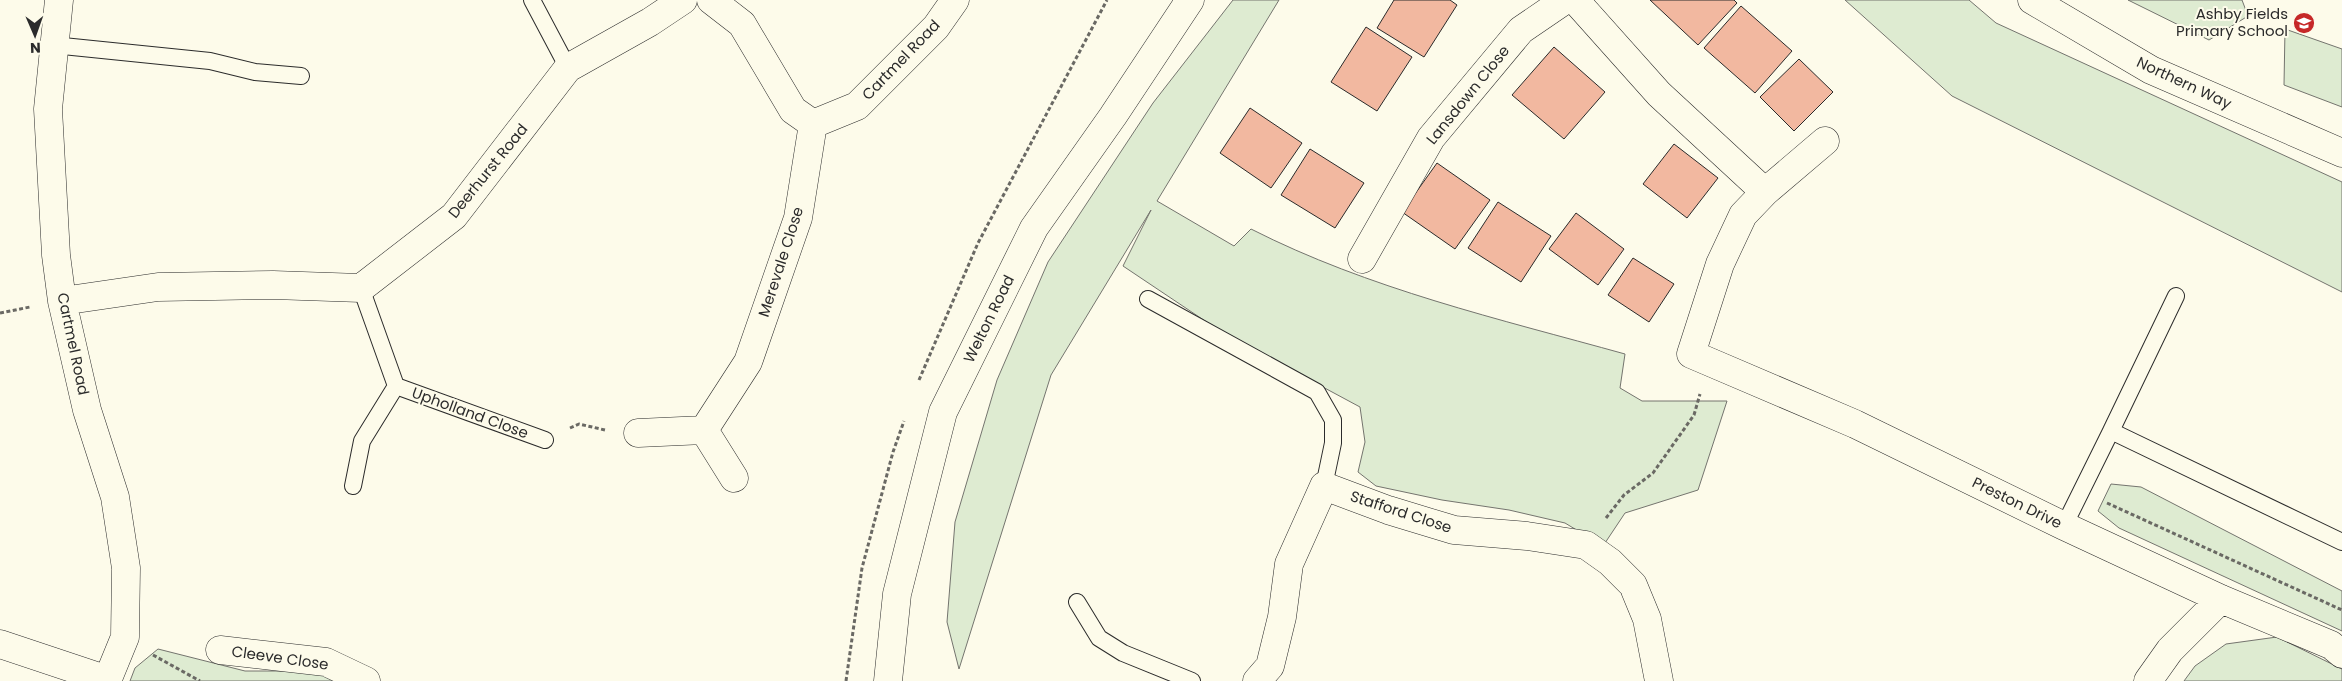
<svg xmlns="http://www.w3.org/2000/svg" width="2342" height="681" viewBox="0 0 2342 681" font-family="Poppins,sans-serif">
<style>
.green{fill:#deebd1;stroke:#74746e}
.building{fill:#f2b8a0;stroke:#2b2b2b}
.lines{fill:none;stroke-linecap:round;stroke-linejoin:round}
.lane-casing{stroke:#2b2b2b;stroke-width:18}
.street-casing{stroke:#2b2b2b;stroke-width:29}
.secondary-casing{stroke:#2b2b2b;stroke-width:29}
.primary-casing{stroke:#2b2b2b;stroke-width:29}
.path{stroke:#6a6964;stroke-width:3;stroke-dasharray:4 2.5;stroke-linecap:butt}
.lane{stroke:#fdfbea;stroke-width:16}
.street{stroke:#fdfbea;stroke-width:28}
.secondary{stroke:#fdfbea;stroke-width:28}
.primary{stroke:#fdfbea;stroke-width:28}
.labels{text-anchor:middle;stroke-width:4;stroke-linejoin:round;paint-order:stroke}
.poi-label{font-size:15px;fill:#2b2b2b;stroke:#fdfbea;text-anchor:end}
.street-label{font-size:15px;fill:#2b2b2b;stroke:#fdfbea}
</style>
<rect width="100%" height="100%" fill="#fdfbea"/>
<path class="green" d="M 1233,0 L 1279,0 L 1157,201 L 1234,246 L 1251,229 C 1369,289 1499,319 1625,354 L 1620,388 L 1642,401 L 1727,401 L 1698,490 L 1625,513 L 1603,546 L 1565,523 L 1509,510 L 1442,500 L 1376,486 L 1358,472 L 1365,442 L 1360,407 L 1226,335 L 1123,266 L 1151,210 L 1051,375 L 959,669 L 947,622 L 955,522 L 997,380 L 1048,262 L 1153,103 Z
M 1845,0 L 1969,0 L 1996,23 L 2342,182 L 2342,292 L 1952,96 Z
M 2128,0 L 2242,0 L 2248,16 L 2209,40 Z
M 2285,29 L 2342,49 L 2342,107 L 2284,85 Z
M 2111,484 L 2141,487 L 2342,591 L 2342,631 L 2119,528 L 2098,511 Z
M 2277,637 L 2342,669 L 2342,681 L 2184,681 L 2195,666 L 2226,644 Z
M 158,649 L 245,671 L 313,671 L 337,681 L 130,681 L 135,668 Z"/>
<path class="building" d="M 1394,0 L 1450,0 L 1457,5 L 1424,57 L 1377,28 Z
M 1650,0 L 1734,0 L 1737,3 L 1698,45 Z
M 1741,6 L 1792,51 L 1755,93 L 1704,48 Z
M 1366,27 L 1412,57 L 1377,111 L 1331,82 Z
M 1554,47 L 1605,92 L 1564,139 L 1512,95 Z
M 1799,59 L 1833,92 L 1794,131 L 1760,97 Z
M 1250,108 L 1302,143 L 1271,188 L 1220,153 Z
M 1674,144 L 1718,178 L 1687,218 L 1643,184 Z
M 1310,149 L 1364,183 L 1335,228 L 1281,195 Z
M 1437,163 L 1490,200 L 1455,249 L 1402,212 Z
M 1498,202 L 1551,236 L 1521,282 L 1468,248 Z
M 1576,213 L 1624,249 L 1598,285 L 1549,249 Z
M 1633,258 L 1674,284 L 1649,322 L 1608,295 Z"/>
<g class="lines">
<g class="lane-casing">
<path id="lane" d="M 532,0 L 568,68
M 53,45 L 210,61 L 255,72 L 301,76
M 1148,299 L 1317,392 L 1333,420 L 1333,443 L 1324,486
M 396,386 L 545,440
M 2111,431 L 2176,296
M 353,486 L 362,441 L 396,386 L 361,288
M 2064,526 L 2111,431 L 2342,542
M 1077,602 L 1099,638 L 1123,653 L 1192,681"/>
</g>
<g class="street-casing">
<path id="street" d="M 59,0 L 48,109 L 56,255 L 62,301 L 87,410 L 115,497 L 126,568 L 125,637 L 107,681
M 711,0 L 742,24 L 793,110 L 813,124 L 798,218 L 748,362 L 704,430 L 734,478
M 1575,0 L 1659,94 L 1765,192 L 1743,215 L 1720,264 L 1691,354 L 1855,424 L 2064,526 L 2221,599 L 2331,645 L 2342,654
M 813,124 L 857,106 L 936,27 L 955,0
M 1765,192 L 1825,141
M 1362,259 L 1431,138 L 1521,30 L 1565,0
M 62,301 L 158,287 L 273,285 L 361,288 L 454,216 L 568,68 L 650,22 L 683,0
M 638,433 L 704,430
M 0,644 L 108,680
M 220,650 L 326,662 L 366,681
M 1257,681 L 1270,666 L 1282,617 L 1289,564 L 1324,486 L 1388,510 L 1454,530 L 1527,536 L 1586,545 L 1610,562 L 1633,585 L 1647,619 L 1659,681
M 2148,681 L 2170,650 L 2221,599"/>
</g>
<g class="secondary-casing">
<path id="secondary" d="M 888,681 L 897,594 L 943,412 L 1034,228 L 1113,116 L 1190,0"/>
</g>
<g class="primary-casing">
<path id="primary" d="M 2032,0 L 2151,70 L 2342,153"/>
</g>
<path class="path" d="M 0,313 L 30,307
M 919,380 L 978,243 L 1107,0
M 570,428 L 579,424 L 605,430
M 2107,503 L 2342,610
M 1606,518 L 1624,495 L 1653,473 L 1694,415 L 1700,394
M 153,655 L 200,681
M 846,681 L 862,568 L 893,452 L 904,421"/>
<use href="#lane" class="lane"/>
<use href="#street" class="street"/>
<use href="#secondary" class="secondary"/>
<use href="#primary" class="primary"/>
</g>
<defs>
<g id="school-disc" transform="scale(1.125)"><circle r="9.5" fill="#c62828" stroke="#fdfbea"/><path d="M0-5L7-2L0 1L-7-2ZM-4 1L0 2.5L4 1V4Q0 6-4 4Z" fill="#fff"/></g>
</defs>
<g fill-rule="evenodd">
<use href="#school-disc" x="2304" y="23"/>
</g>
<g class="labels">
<g class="poi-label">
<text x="2288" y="19">Ashby Fields<tspan x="2288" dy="17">Primary School</tspan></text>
</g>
<g class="street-label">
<text transform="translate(901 60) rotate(-46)" y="5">Cartmel Road</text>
<text transform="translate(2184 83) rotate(25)" y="5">Northern Way</text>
<text transform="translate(1468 95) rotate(-51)" y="5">Lansdown Close</text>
<text transform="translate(488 171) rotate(-51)" y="5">Deerhurst Road</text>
<text transform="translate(781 262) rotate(-72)" y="5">Merevale Close</text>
<text transform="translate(989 319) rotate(-64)" y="5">Welton Road</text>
<text transform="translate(73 344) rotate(78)" y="5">Cartmel Road</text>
<text transform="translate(470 413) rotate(20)" y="5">Upholland Close</text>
<text transform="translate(2017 503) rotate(26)" y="5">Preston Drive</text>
<text transform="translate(1401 512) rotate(18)" y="5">Stafford Close</text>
<text transform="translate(280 658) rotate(8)" y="5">Cleeve Close</text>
</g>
</g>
<g transform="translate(35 35) rotate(178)" stroke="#fdfbea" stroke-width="4" paint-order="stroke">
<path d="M0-4L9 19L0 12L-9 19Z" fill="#2b2b2b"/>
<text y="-8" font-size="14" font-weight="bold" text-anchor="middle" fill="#2b2b2b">N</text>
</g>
</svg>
